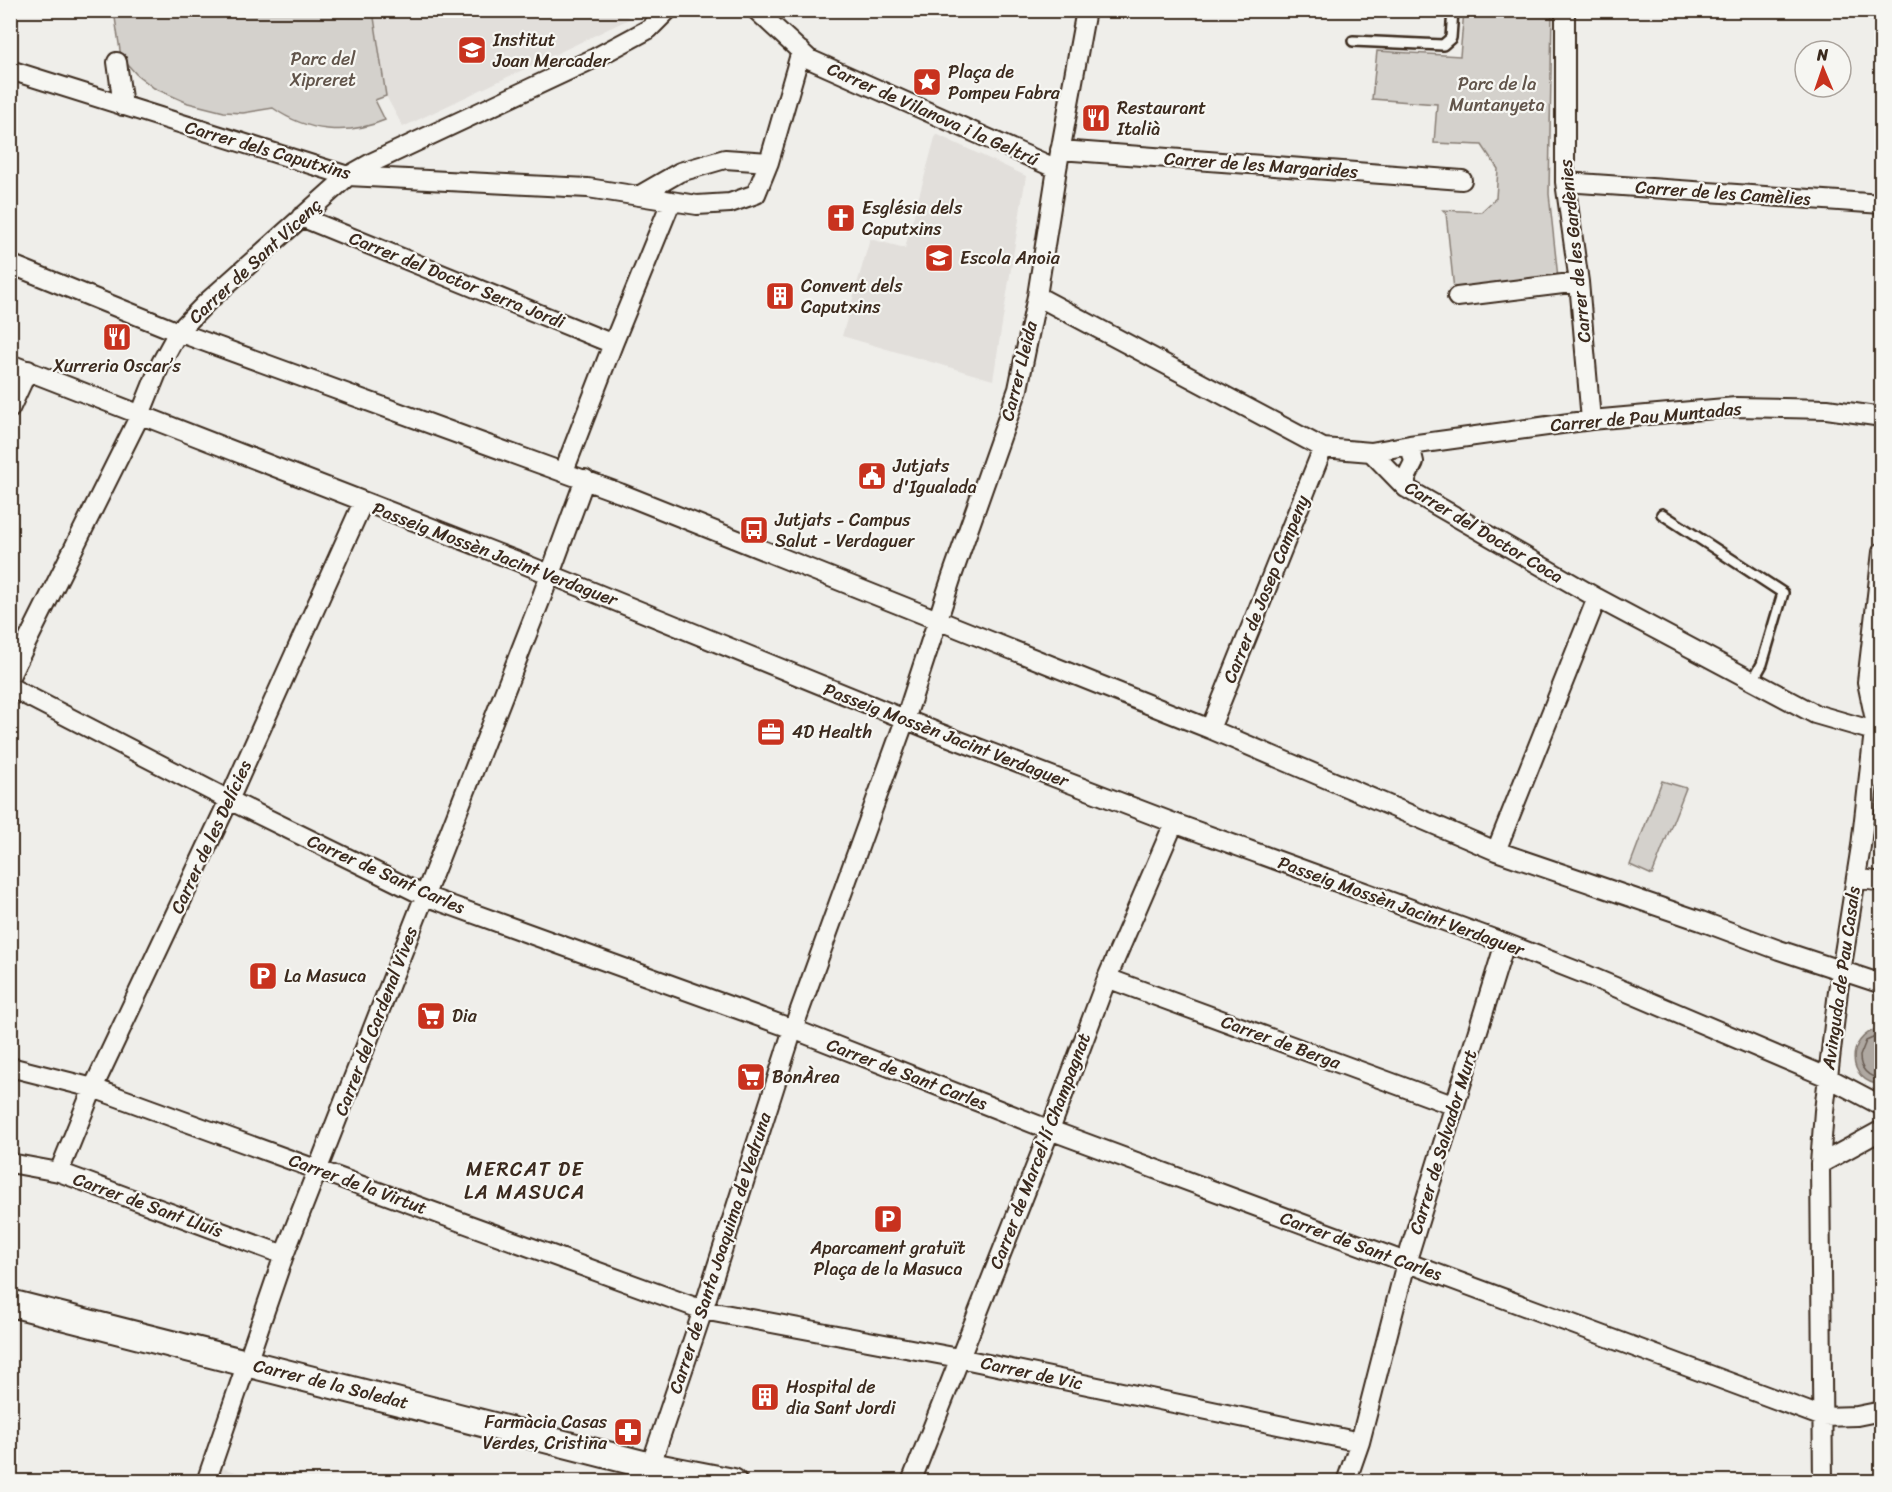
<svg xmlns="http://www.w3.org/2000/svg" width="1892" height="1492" viewBox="0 0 1892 1492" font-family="Sriracha,sans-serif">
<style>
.built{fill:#e2dfdb}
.green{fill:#d4d1cc;stroke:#887e75;stroke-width:1.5}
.water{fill:#afa8a1;stroke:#81766d;stroke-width:1.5}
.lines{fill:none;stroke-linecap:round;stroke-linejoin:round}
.shore{stroke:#695c52;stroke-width:1.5}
.lane-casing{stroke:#3b2a1e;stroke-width:14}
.street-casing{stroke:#3b2a1e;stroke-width:22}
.secondary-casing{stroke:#3b2a1e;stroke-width:30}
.lane{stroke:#f6f6f2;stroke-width:9}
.street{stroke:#f6f6f2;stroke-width:18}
.secondary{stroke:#f6f6f2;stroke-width:26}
.labels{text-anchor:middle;stroke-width:4.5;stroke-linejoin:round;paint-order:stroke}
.poi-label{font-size:18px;fill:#3b2a1e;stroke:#f6f6f2;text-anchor:start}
.park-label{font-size:18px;fill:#61544a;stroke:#f6f6f2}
.street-label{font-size:18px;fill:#3b2a1e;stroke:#f6f6f2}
.neighbourhood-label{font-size:20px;letter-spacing:1.5px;fill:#3b2a1e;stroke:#f6f6f2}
</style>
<rect width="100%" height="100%" fill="#efeeea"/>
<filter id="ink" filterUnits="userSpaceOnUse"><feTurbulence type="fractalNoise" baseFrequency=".0167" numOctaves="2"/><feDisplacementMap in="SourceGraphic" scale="12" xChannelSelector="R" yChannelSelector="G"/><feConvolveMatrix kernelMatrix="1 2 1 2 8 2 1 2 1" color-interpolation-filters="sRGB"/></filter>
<g filter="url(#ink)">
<path class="built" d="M 625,10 L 629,19 L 403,127 L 386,96 L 373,11 Z
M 936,134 L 1026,176 L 993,380 L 842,336 L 870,239 L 905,248 Z
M 207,1464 L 268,1481 L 201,1482 Z"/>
<path class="green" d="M 114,11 L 373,11 L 386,96 L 375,100 L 385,120 C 347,136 307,132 273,108 L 243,113 L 224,112 L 188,103 L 154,88 L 136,74 L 121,57 Z
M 1464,11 L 1552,11 L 1549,194 L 1558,278 L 1454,290 L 1446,213 L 1443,210 L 1481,212 L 1496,198 L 1498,169 L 1482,145 L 1434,143 L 1437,104 L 1372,99 L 1377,51 L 1460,56 Z
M 1662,781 L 1686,788 L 1652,875 L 1630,865 Z"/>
<path class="water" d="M 1879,1028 L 1882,1028 L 1881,1085 C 1846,1081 1845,1038 1879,1028 Z"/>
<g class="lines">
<path class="shore" d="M 1882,1034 L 1866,1041 L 1860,1056 C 1860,1069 1868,1077 1882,1079"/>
<g class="lane-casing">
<path id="lane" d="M 1353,41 L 1443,45 L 1451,38 L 1453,10
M 1662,514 L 1783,593 L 1762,664 L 1753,680"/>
</g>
<g class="street-casing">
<path id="street" d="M 756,10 L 809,59 L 1057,169
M 1565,10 L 1565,182 L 1579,282 L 1591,420
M 117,62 L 123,106
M 10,70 L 348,176 L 588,188 L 697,205 L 730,203 L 756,194 L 769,162 L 801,51
M 1060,150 L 1462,180
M 1565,182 L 1882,204
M 640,195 L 680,172 L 725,159 L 769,162
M 301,217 L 613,344
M 10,264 L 178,332 L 620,493 L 1210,729 L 1496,851 L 1701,921 L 1779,950 L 1882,984
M 1037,296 L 1323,448 L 1371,452 L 1410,445 L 1591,420 L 1736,407 L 1827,409 L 1882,417
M 1457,297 L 1579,282
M 10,364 L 517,561 L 939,733 L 1174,823 L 1505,943 L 1587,975 L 1827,1077 L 1882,1106
M 10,409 L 28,370
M 1371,452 L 1406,488 L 1597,598 L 1815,714 L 1874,731
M 564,471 L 613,344 L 671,202
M 1406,488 L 1406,478 L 1414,462 L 1410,445
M 10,676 L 140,415 L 161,363 L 178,332 L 207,302 L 348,176 L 371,163 L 595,58 L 649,29 L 668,10
M 10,687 L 229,800 L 425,896 L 793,1029 L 1050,1130 L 1823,1417 L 1857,1416 L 1882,1411
M 1875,720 L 1867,682 L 1882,552
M 1210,729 L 1323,448
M 1496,851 L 1597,598
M 1856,878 L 1882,882
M 1107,978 L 1455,1106
M 10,1067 L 93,1088 L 703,1310 L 959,1358 L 1360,1442
M 10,1163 L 59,1172 L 284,1255
M 1820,1164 L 1882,1130
M 59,1172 L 93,1088 L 229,800 L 363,502
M 206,1482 L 284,1255 L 542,596 L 585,479
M 645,1482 L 703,1310 L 793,1029 L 905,720 L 952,576 L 1018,389 L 1037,296 L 1057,169 L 1086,10
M 911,1482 L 1050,1130 L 1107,978 L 1174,823
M 1346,1482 L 1360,1442 L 1406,1263 L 1505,943
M 1823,1482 L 1820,1164 L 1824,1111 L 1838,991 L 1861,846 L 1874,731 L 1882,701"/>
</g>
<g class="secondary-casing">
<path id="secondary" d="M 10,1303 L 651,1466 L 733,1482"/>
</g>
<use href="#lane" class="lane"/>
<use href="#street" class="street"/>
<use href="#secondary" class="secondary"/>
</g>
</g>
<defs>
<g id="school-square" transform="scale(1.5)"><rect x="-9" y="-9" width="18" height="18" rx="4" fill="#c8321e" stroke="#f6f6f2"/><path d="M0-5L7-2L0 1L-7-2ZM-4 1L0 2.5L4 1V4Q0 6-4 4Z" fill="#fff"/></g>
<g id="sight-square" transform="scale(1.5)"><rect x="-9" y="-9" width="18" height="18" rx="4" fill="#c8321e" stroke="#f6f6f2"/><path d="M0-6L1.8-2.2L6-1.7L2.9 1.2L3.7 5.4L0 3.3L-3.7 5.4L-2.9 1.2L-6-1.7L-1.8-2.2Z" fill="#fff"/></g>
<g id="restaurant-square" transform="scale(1.5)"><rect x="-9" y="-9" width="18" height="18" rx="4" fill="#c8321e" stroke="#f6f6f2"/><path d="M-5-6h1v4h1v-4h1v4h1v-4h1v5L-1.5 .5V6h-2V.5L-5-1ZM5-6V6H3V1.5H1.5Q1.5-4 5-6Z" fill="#fff"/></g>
<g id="church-square" transform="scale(1.5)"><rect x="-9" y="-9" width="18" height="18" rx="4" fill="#c8321e" stroke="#f6f6f2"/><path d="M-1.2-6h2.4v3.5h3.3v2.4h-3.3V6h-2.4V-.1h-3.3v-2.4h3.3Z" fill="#fff"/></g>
<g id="building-square" transform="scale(1.5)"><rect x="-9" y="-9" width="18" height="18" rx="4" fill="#c8321e" stroke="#f6f6f2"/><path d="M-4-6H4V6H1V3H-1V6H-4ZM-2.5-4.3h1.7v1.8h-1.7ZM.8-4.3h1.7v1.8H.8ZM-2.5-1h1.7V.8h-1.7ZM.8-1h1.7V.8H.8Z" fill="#fff"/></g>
<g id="civic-square" transform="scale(1.5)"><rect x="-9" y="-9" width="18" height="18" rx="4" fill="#c8321e" stroke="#f6f6f2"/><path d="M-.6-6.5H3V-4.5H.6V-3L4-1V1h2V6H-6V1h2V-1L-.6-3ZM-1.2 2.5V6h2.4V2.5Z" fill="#fff"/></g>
<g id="bus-square" transform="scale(1.5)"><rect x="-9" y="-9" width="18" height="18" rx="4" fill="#c8321e" stroke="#f6f6f2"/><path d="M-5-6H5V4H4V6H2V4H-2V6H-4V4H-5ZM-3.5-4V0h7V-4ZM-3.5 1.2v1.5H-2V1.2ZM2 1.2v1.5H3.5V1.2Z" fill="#fff"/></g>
<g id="office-square" transform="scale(1.5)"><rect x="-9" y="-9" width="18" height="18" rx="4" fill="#c8321e" stroke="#f6f6f2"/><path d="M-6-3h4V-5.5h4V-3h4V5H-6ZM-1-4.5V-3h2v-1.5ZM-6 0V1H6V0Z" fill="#fff"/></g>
<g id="parking-square" transform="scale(1.5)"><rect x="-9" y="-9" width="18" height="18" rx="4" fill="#c8321e" stroke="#f6f6f2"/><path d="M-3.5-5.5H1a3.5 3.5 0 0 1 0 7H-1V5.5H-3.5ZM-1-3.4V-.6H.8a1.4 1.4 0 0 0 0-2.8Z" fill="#fff"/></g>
<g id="supermarket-square" transform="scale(1.5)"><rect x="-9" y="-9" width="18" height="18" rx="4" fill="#c8321e" stroke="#f6f6f2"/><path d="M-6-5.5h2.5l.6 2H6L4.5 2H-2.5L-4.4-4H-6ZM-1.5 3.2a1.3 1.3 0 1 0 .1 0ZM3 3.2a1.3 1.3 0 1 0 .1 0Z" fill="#fff"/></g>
<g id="pharmacy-square" transform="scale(1.5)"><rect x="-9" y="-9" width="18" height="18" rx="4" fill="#c8321e" stroke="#f6f6f2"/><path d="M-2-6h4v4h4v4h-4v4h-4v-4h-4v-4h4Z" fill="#fff"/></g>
</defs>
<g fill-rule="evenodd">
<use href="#school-square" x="472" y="50"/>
<use href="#sight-square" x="927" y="82"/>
<use href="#restaurant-square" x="1096" y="118"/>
<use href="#church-square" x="841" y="218"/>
<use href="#school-square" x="939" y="258"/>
<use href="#building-square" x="780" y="296"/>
<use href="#restaurant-square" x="117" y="337"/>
<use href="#civic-square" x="872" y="476"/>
<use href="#bus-square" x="754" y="530"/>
<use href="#office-square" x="771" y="732"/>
<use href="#parking-square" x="263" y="976"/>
<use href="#supermarket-square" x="431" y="1016"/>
<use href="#supermarket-square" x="751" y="1077"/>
<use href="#parking-square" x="888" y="1219"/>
<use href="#building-square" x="765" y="1397"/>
<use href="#pharmacy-square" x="628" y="1432"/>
</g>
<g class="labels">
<g class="poi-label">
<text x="493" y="46">Institut<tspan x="493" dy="21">Joan Mercader</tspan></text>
<text x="948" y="78">Plaça de<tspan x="948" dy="21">Pompeu Fabra</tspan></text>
<text x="1117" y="114">Restaurant<tspan x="1117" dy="21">Italià</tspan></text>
<text x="862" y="214">Església dels<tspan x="862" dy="21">Caputxins</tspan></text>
<text x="960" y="264">Escola Anoia</text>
<text x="801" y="292">Convent dels<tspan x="801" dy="21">Caputxins</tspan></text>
<text x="117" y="372" text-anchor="middle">Xurreria Oscar’s</text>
<text x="893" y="472">Jutjats<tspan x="893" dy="21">d'Igualada</tspan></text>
<text x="775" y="526">Jutjats - Campus<tspan x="775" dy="21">Salut - Verdaguer</tspan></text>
<text x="792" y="738">4D Health</text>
<text x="284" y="982">La Masuca</text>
<text x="452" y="1022">Dia</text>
<text x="772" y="1083">BonÀrea</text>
<text x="888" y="1254" text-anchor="middle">Aparcament gratuït<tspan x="888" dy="21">Plaça de la Masuca</tspan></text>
<text x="786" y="1393">Hospital de<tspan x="786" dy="21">dia Sant Jordi</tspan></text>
<text x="607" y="1428" text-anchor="end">Farmàcia Casas<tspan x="607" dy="21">Verdes, Cristina</tspan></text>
</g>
<g class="park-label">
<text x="323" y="65">Parc del<tspan x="323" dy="21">Xipreret</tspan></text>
<text x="1497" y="90">Parc de la<tspan x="1497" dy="21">Muntanyeta</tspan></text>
</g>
<g class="street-label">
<text transform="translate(933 114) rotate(24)" y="6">Carrer de Vilanova i la Geltrú</text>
<text transform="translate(268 150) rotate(16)" y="6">Carrer dels Caputxins</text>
<text transform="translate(1261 165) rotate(4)" y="6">Carrer de les Margarides</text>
<text transform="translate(1723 193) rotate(4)" y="6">Carrer de les Camèlies</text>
<text transform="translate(1575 251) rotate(-96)" y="6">Carrer de les Gardènies</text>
<text transform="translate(255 261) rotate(-43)" y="6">Carrer de Sant Vicenç</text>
<text transform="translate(457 280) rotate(22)" y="6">Carrer del Doctor Serra Jordi</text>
<text transform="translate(1019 371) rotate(-76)" y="6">Carrer Lleida</text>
<text transform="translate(1646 417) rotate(-5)" y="6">Carrer de Pau Muntadas</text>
<text transform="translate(1484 532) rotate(31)" y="6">Carrer del Doctor Coca</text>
<text transform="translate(495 554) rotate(21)" y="6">Passeig Mossèn Jacint Verdaguer</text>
<text transform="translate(1266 589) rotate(-68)" y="6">Carrer de Josep Campeny</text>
<text transform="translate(946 735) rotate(21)" y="6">Passeig Mossèn Jacint Verdaguer</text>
<text transform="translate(211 837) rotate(-65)" y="6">Carrer de les Delícies</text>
<text transform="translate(386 874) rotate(24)" y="6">Carrer de Sant Carles</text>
<text transform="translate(1401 906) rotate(20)" y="6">Passeig Mossèn Jacint Verdaguer</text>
<text transform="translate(1841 978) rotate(-82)" y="6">Avinguda de Pau Casals</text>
<text transform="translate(376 1021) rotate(-69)" y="6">Carrer del Cardenal Vives</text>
<text transform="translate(1281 1042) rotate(20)" y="6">Carrer de Berga</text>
<text transform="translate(907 1074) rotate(21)" y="6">Carrer de Sant Carles</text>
<text transform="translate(1443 1142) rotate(-73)" y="6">Carrer de Salvador Murt</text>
<text transform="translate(1040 1151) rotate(-69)" y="6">Carrer de Marcel·lí Champagnat</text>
<text transform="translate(358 1184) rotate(20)" y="6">Carrer de la Virtut</text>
<text transform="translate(148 1205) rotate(20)" y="6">Carrer de Sant Lluís</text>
<text transform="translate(1361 1246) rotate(20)" y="6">Carrer de Sant Carles</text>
<text transform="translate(720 1253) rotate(-72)" y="6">Carrer de Santa Joaquima de Vedruna</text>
<text transform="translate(1032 1373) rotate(12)" y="6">Carrer de Vic</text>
<text transform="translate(331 1384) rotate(14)" y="6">Carrer de la Soledat</text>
</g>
<g class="neighbourhood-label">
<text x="525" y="1176">MERCAT DE<tspan x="525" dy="23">LA MASUCA</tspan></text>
</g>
</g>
<rect width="1892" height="1492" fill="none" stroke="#f6f6f2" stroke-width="36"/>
<rect x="18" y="18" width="1856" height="1456" fill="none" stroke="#3b2a1e" stroke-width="2" filter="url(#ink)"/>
<g transform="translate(1823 69) rotate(358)"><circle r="28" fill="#f6f6f2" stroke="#aba49d" stroke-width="1.5"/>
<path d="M0-4.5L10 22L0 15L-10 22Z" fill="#c8321e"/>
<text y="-9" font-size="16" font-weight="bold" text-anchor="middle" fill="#3b2a1e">N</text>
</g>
</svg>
